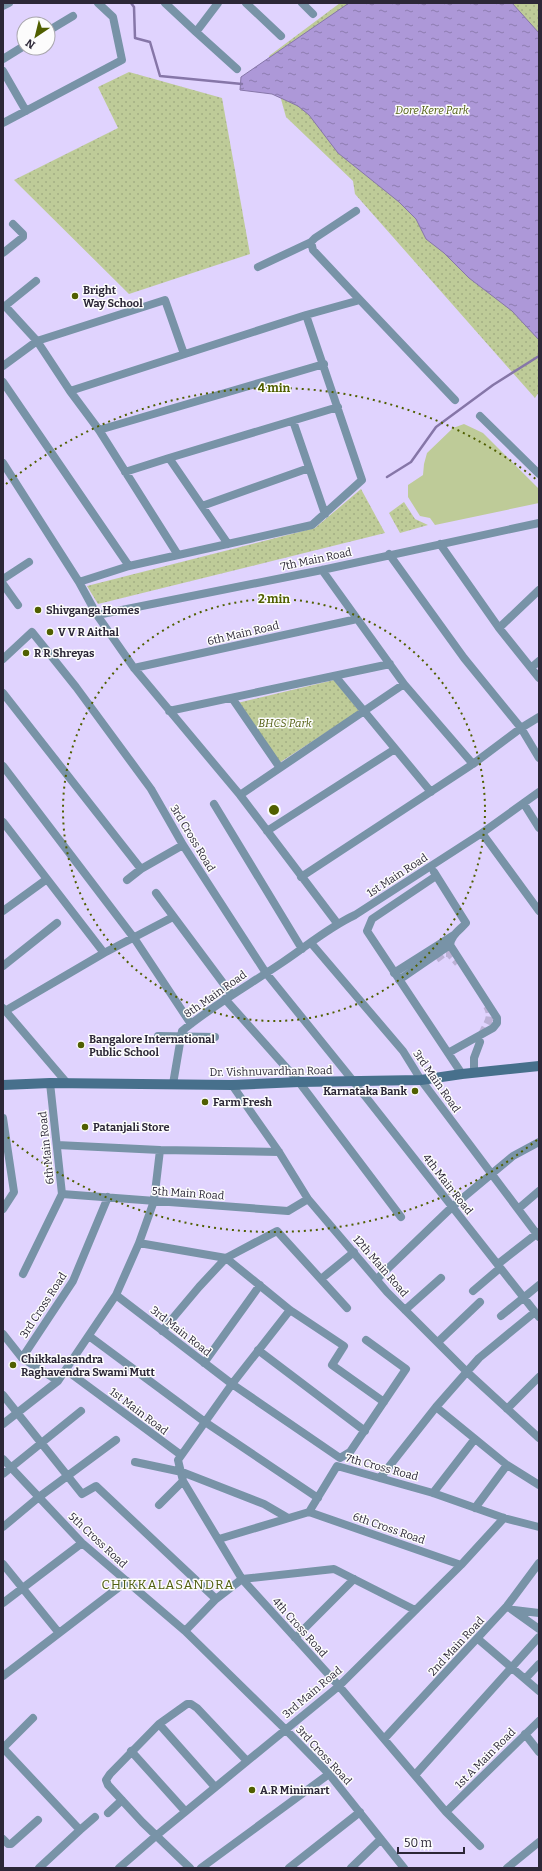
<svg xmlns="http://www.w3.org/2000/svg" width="542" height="1871" viewBox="0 0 542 1871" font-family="Bitter,serif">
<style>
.green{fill:url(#green-dots)}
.pitch{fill:#becb98}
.water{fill:url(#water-ripples);stroke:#8676a8}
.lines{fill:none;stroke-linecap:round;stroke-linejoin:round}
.stream{stroke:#8676a8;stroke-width:2.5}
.minor-tunnel{stroke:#bcb1d6;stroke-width:8;stroke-dasharray:8 4;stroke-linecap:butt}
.minor{stroke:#7893a7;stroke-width:8}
.secondary{stroke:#47708c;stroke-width:10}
.ring{fill:none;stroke:#505f00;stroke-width:2;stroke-dasharray:2 4}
.poi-dot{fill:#505f00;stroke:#fcfcfc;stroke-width:1.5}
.labels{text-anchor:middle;stroke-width:3;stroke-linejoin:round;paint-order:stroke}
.park-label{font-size:11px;font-style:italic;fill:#505d0f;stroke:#fcfcfc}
.poi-label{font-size:11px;font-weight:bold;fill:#2c2737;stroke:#fcfcfc;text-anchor:start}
.street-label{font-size:11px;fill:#2c2737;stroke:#fcfcfc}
.quarter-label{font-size:13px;letter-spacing:1px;fill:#505e0f;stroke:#fcfcfc}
.centre{fill:#505f00;stroke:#fcfcfc;stroke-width:2}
.ring-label{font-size:12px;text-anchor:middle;font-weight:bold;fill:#505f00;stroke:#fcfcfc;stroke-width:3;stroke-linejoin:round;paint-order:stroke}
</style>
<defs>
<pattern id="green-dots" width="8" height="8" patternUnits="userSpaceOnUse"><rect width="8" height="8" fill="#becb98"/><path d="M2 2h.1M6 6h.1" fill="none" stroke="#a3ae84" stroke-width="1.8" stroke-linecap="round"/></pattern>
<pattern id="water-ripples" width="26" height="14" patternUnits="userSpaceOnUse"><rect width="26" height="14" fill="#ad98d8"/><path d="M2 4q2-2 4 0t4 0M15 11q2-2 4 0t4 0" fill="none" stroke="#8d7cb0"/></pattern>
</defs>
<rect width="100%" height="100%" fill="#e0d3fe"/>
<path class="green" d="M 340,3 L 539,3 L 539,392 L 535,398 L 355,194 L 353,181 L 286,117 L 269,56 Z
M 129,72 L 222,98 L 250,254 L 129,294 L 14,180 L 118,128 L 98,87 Z
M 361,489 L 385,533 L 98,604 L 87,586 L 315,528 Z
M 404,502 L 415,519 L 428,525 L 400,533 L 389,513 Z
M 334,680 L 359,711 L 276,765 L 233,704 Z"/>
<path class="pitch" d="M 464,424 L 483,433 L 539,489 L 539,503 L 435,525 L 430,518 L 420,516 L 408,497 L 408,485 L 423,475 L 424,464 L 427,453 L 453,428 Z"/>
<path class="water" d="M 349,3 L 512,3 L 539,33 L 539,340 L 512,311 L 469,278 L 444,253 L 426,239 L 416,219 L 399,202 L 338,153 L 309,115 L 298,106 L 272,94 L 240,90 L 241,77 Z"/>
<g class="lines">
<path class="stream" d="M 131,3 L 134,7 L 135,38 L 150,42 L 160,76 L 242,84
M 387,477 L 411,462 L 436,427 L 493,385 L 539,356"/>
<path class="minor-tunnel" d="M 436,959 L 444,953 L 449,953 L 458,963
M 482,1035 C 486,1024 494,1018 487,1006"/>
<path class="minor" d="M 165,3 L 196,32 L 218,3
M 246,3 L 281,36
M 302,3 L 313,14
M 3,6 L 9,3
M 48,31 L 73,16
M 196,32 L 237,69
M 3,59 L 24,46
M 3,71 L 26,111
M 3,123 L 122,60 L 113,17 L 98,3
M 356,211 L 315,238 L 311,242 L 313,250 L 360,300
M 3,253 L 23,237 L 23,234 L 13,224
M 258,267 L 311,242
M 5,306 L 36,281
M 3,307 L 5,306 L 37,341 L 165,300 L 184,354
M 306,315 L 360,300 L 455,400
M 3,366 L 37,341 L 70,391 L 306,315 L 362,480 L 312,525 L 129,566 L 79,582
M 3,382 L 129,566
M 70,391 L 99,430 L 178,555
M 480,416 L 539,474
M 293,421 L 325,514
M 99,430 L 324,364
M 3,463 L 79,582 L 97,615 L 134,668 L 240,795 L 337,923
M 125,472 L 169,458
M 202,506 L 309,468
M 228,544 L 169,458 L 338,407
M 440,544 L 499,628 L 539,678
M 389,554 L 464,658 L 521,728 L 539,758
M 3,579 L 29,562
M 3,584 L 18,605
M 97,615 L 322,570 L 539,523
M 499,628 L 539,590
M 3,659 L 32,632 L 76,687 L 151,789 L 183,845 L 266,973 L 354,1082 L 539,1317
M 134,668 L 357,619
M 531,668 L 539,661
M 335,676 L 431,792
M 3,693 L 141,869 L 183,845
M 232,698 L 280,768
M 169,711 L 390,664
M 473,764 L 521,728 L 539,717
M 3,766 L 134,938 L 191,1024
M 240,795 L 404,684
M 214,804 L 302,949
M 524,804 L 539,828
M 3,822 L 104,953
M 267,831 L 395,749
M 482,833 L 539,911
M 434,872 L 466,923 C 460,930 451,935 450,945 L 497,1018 L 497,1023 L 493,1028 L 448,1053
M 436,876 L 372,919 L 367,931 L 462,1074
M 301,877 L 473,764 L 404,684 L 322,570
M 127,880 L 141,869
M 156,893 L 232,995
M 3,911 L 47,879
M 311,943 L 403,1051 L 421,1080 L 539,1237
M 3,966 L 57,923
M 394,973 L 454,935
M 399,980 L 450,945
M 225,999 L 299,1082 L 401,1217
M 3,1008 L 67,1083
M 5,1011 L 104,953 L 173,917
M 158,1036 L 215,1037
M 474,1072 L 474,1058 L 480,1042
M 173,1084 L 182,1031 C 213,1005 249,985 283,962 C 307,946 329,927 355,915 L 482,833 L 539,792
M 232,1085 L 279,1152 L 308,1199 L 387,1292 L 467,1372 L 539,1438
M 3,1118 L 14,1192 L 3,1209
M 57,1145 L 160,1150 L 279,1152
M 62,1194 L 288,1211 L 308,1199
M 518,1209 L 539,1191
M 139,1243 L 226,1258 L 290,1310 L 344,1346 L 332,1365 L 384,1402
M 498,1264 L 539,1232
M 23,1274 L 62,1194 L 50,1083
M 321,1279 L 354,1252
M 377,1279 L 452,1207 L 513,1156 L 539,1142
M 473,1291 L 500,1268
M 116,1295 L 232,1384 L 340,1458 L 350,1452 L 406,1369 L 366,1340
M 290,1310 L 232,1384 L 178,1460 L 183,1481 L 242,1579 L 339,1686 L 446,1812 L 480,1846
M 405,1310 L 441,1278
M 501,1316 L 539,1285
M 162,1331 L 199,1287 L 226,1258 L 277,1231 L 347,1308
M 3,1334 L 22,1358 L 58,1381
M 89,1336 L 205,1422 L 318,1498
M 438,1342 L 480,1302
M 258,1350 L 365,1431
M 22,1358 L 73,1281 L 108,1197
M 204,1363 L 260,1285
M 66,1370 L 181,1455
M 3,1395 L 82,1494 L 96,1486 L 216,1599
M 436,1407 L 507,1465 L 539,1485
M 507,1409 L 539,1377
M 3,1424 L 58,1381 L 116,1295 L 139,1243 L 154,1201 L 160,1150
M 3,1459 L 82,1543 L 185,1631 L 285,1729 L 329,1774 L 404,1868
M 135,1462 L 182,1472 L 264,1504 L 288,1518
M 3,1474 L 81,1411
M 380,1478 L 436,1407 L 479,1358 L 535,1312
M 433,1493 L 474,1440
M 159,1505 L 183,1481
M 475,1508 L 507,1465
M 309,1512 L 461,1565
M 3,1527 L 39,1497 L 116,1440
M 219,1539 L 309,1512 L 337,1466 L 433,1493 L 504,1518 L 539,1527
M 3,1564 L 59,1633
M 3,1603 L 82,1543
M 507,1606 L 539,1629
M 514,1610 L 539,1613
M 185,1631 L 216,1599 L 242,1579 L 334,1569 L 415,1610
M 295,1638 L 354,1579
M 478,1639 L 539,1691
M 3,1676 L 127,1581
M 525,1679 L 539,1664
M 159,1724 L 215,1787
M 525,1734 L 539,1752
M 384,1739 L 507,1606 L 539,1563
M 3,1748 L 80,1830 L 39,1868
M 3,1748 L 33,1718
M 131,1751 L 185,1811
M 415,1775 L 539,1637
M 446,1812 L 539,1721
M 108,1813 L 122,1800
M 80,1830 L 95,1817
M 3,1839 L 8,1844 L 11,1844 L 38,1820
M 119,1868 L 157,1835 L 339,1686 L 461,1565 L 504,1518
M 190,1868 L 142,1822 L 108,1785 L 106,1780 L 110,1774 L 159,1724 L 187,1704 L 191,1704 L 197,1708 L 247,1761
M 201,1868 L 329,1774
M 289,1868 L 360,1812
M 351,1868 L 381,1839
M 507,1868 L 539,1842"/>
<path class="secondary" d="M 3,1085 L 50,1083 L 232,1085 L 299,1082 L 421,1080 L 462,1074 L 539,1066"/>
</g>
<g class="ring">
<circle cx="274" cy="810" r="211"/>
<path d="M537 1140A422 422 0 0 1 6 1136M6 484A422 422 0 0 1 537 480"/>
</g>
<g class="poi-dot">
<circle cx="75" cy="296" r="4"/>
<circle cx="38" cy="610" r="4"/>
<circle cx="50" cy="632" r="4"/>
<circle cx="26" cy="653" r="4"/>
<circle cx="81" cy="1045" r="4"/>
<circle cx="415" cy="1091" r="4"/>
<circle cx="205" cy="1102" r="4"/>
<circle cx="85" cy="1127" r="4"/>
<circle cx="13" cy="1365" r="4"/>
<circle cx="252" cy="1790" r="4"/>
</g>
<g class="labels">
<g class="park-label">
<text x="432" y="114">Dore Kere Park</text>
<text x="285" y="727">BHCS Park</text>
</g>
<g class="poi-label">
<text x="83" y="294">Bright<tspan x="83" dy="13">Way School</tspan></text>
<text x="46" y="614">Shivganga Homes</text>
<text x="58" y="636">V V R Aithal</text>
<text x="34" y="657">R R Shreyas</text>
<text x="89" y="1043">Bangalore International<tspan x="89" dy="13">Public School</tspan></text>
<text x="407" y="1095" text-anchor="end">Karnataka Bank</text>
<text x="213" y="1106">Farm Fresh</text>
<text x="93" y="1131">Patanjali Store</text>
<text x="21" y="1363">Chikkalasandra<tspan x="21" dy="13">Raghavendra Swami Mutt</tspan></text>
<text x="260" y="1794">A.R Minimart</text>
</g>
<g class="street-label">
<text transform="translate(316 559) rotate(-12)" y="4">7th Main Road</text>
<text transform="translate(243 633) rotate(-13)" y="4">6th Main Road</text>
<text transform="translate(193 838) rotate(59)" y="4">3rd Cross Road</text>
<text transform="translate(397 875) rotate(-33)" y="4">1st Main Road</text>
<text transform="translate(215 994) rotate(-35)" y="4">8th Main Road</text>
<text transform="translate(271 1071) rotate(-1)" y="4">Dr. Vishnuvardhan Road</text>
<text transform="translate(437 1081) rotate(55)" y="4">3rd Main Road</text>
<text transform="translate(46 1148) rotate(-96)" y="4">6th Main Road</text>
<text transform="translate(448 1184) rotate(52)" y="4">4th Main Road</text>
<text transform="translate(188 1193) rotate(4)" y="4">5th Main Road</text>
<text transform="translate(381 1266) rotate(49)" y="4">12th Main Road</text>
<text transform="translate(43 1305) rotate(-57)" y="4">3rd Cross Road</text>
<text transform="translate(181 1331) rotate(38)" y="4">3rd Main Road</text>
<text transform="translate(139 1411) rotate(37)" y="4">1st Main Road</text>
<text transform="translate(382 1467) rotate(15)" y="4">7th Cross Road</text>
<text transform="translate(389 1528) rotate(19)" y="4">6th Cross Road</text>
<text transform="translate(98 1540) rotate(43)" y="4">5th Cross Road</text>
<text transform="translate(300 1627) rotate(48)" y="4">4th Cross Road</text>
<text transform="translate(456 1646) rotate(-47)" y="4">2nd Main Road</text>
<text transform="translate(312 1692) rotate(-40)" y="4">3rd Main Road</text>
<text transform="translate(324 1755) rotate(47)" y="4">3rd Cross Road</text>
<text transform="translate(485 1758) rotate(-45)" y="4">1st A Main Road</text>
</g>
<g class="quarter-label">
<text x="168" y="1589">CHIKKALASANDRA</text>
</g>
</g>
<circle cx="274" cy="810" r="6" class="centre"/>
<g class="ring-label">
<text x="274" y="392">4 min</text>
<text x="274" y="603">2 min</text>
</g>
<rect width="542" height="1871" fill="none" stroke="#2c2737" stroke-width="8"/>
<g transform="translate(36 36) rotate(215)"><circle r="19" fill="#fcfcfc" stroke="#a9a7ad"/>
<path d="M0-3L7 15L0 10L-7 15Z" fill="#505f00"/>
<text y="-6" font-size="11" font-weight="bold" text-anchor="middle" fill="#2c2737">N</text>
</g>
<path d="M398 1847v6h66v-6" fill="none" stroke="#2c2737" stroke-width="2"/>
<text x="404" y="1847" font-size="12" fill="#2c2737" stroke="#fcfcfc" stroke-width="3" paint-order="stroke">50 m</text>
</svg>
